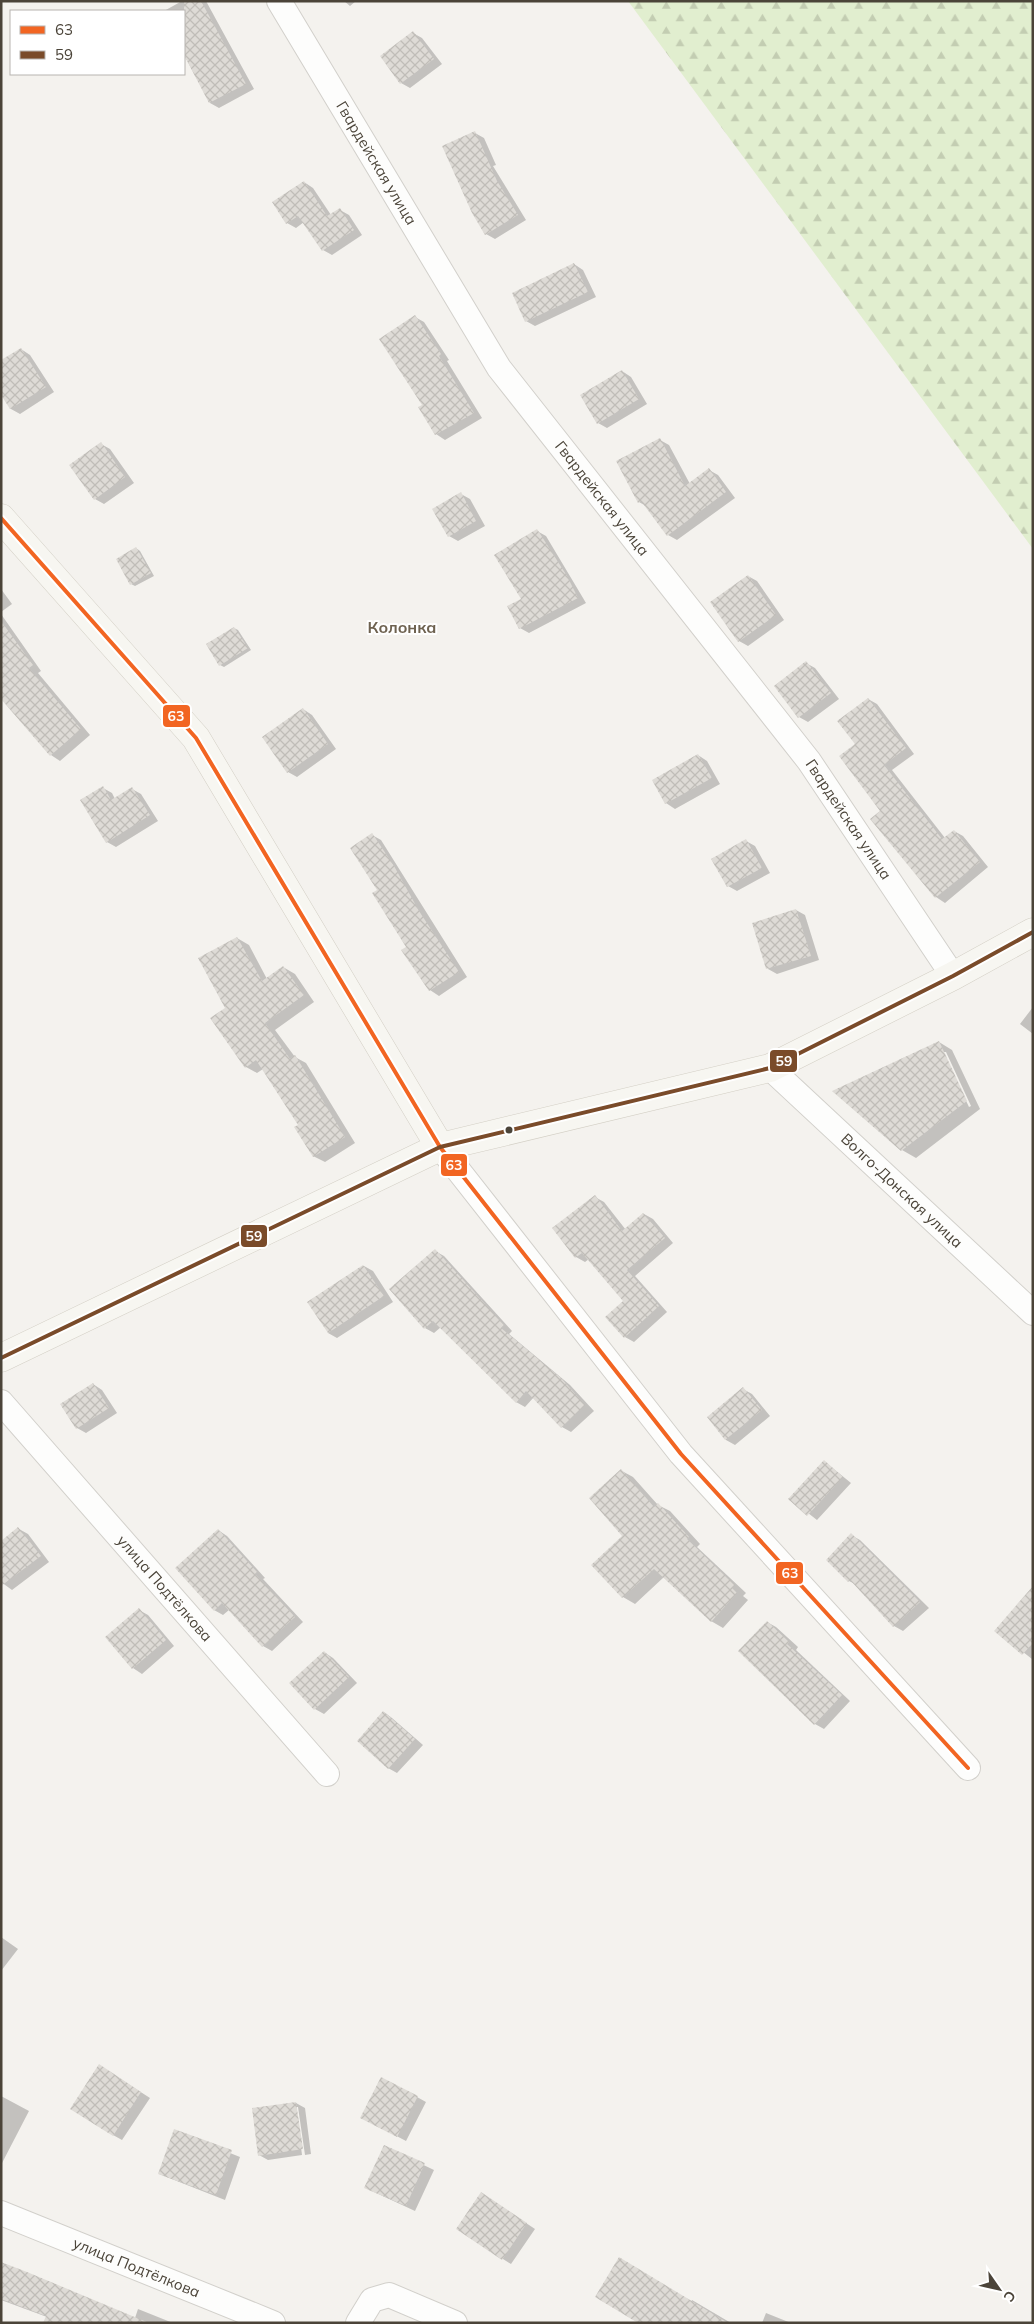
<svg xmlns="http://www.w3.org/2000/svg" width="1034" height="2324" viewBox="0 0 1034 2324" font-family="Mulish,sans-serif">
<style>
.forest{fill:url(#forest-firs)}
.shadow{fill:#0003;fill-rule:evenodd}
.building{fill:url(#building-cross-hatch)}
.lines{fill:none;stroke-linecap:round;stroke-linejoin:round}
.street-casing{stroke:#d2d0cb;stroke-width:26}
.secondary-casing{stroke:#d3cfc5;stroke-width:29}
.street{stroke:#fdfdfc;stroke-width:24}
.secondary{stroke:#f7f6f1;stroke-width:28}
.bus-1-casing{stroke:#fff;stroke-width:8}
.bus-2-casing{stroke:#fff;stroke-width:8}
.bus-1{stroke:#f26522;stroke-width:4}
.bus-2{stroke:#7a4b2a;stroke-width:4}
.bus-dot{fill:#4b4439;stroke:#fff;stroke-width:2}
.labels{text-anchor:middle;stroke-width:4;stroke-linejoin:round;paint-order:stroke}
.street-label{font-size:15px;fill:#4b4439;stroke:#fff}
.neighbourhood-label{font-size:16px;font-weight:bold;fill:#6e6250;stroke:#fff}
.line-badge{stroke:#fff;stroke-width:2}
.badge-label{font-size:14px;text-anchor:middle;font-weight:bold;fill:#fff}
</style>
<defs>
<pattern id="forest-firs" width="22" height="20" patternUnits="userSpaceOnUse" patternTransform="scale(1.25)"><rect width="22" height="20" fill="#e1eecf"/><path d="M5 1l3.5 6h-7zM16 11l3.5 6h-7z" fill="#c3cdb2"/></pattern>
<pattern id="building-cross-hatch" width="8" height="8" patternUnits="userSpaceOnUse" patternTransform="scale(1.25)"><rect width="8" height="8" fill="#dedbd6"/><path d="M0 0l8 8M0 8l8-8" fill="none" stroke="#c0bdb8"/></pattern>
</defs>
<rect width="100%" height="100%" fill="#f4f2ee"/>
<path class="forest" d="M 628,1 L 1033,1 L 1033,549 Z"/>
<path class="shadow" d="M 182,1 L 206,1 L 254,89 L 219,108 L 210,103 L 184,55 L 184,11 L 164,11 Z
M 344,1 L 356,1 L 350,6 Z
M 413,33 L 422,38 L 442,64 L 410,88 L 401,83 Z
M 475,133 L 484,138 L 496,165 L 493,166 L 526,220 L 495,239 L 486,234 Z
M 304,182 L 313,188 L 331,215 L 340,210 L 349,215 L 362,235 L 332,255 L 323,250 L 304,222 L 296,228 L 287,223 Z
M 574,264 L 583,270 L 596,297 L 535,326 L 526,321 Z
M 415,317 L 424,322 L 449,360 L 447,361 L 482,418 L 445,440 L 436,434 L 420,407 L 423,405 Z
M 21,349 L 30,355 L 54,392 L 20,414 L 11,409 L 1,393 Z
M 622,371 L 631,377 L 647,404 L 607,428 L 598,423 Z
M 660,440 L 669,445 L 690,484 L 709,470 L 718,475 L 735,498 L 677,540 L 668,535 L 646,506 L 639,502 Z
M 101,444 L 110,449 L 134,483 L 104,504 L 95,499 Z
M 461,494 L 470,499 L 485,526 L 458,541 L 449,536 Z
M 537,531 L 546,536 L 586,603 L 529,633 L 520,628 L 523,600 Z
M 136,548 L 140,551 L 154,576 L 135,586 L 131,584 Z
M 748,576 L 757,581 L 784,620 L 748,646 L 739,641 Z
M 1,589 L 12,604 L 1,612 Z
M 1,614 L 41,671 L 38,673 L 90,735 L 60,761 L 51,755 L 21,721 L 1,692 Z
M 234,628 L 238,630 L 251,650 L 224,667 L 220,665 Z
M 806,663 L 815,668 L 839,699 L 808,722 L 799,717 Z
M 868,699 L 877,704 L 914,754 L 892,770 L 945,838 L 954,831 L 963,836 L 988,867 L 945,903 L 936,897 L 881,811 L 856,745 Z
M 303,709 L 312,715 L 336,749 L 297,777 L 288,772 Z
M 698,755 L 707,761 L 720,784 L 675,809 L 666,803 L 654,780 Z
M 103,788 L 112,793 L 115,799 L 132,789 L 141,794 L 158,821 L 116,847 L 107,842 Z
M 372,835 L 381,840 L 467,977 L 439,996 L 430,990 L 379,890 Z
M 746,841 L 755,846 L 770,873 L 737,891 L 728,886 Z
M 796,910 L 805,915 L 819,960 L 777,974 L 768,969 Z
M 237,938 L 249,945 L 267,979 L 283,967 L 295,974 L 314,1002 L 275,1030 L 295,1057 L 306,1063 L 355,1143 L 325,1162 L 313,1156 L 300,1125 L 263,1069 L 257,1073 L 246,1067 L 226,1008 Z
M 1033,1007 L 1033,1034 L 1020,1024 Z
M 939,1042 L 952,1050 L 980,1109 L 916,1158 L 902,1150 L 835,1092 ZM 943,1052 L 946,1052 L 971,1106 L 969,1107 Z
M 595,1197 L 604,1202 L 626,1230 L 644,1214 L 653,1219 L 673,1243 L 635,1276 L 667,1312 L 634,1342 L 625,1337 L 625,1301 L 589,1259 L 585,1262 L 576,1257 Z
M 435,1251 L 444,1256 L 512,1331 L 509,1334 L 570,1385 L 594,1411 L 571,1432 L 562,1427 L 534,1397 L 525,1407 L 516,1402 L 441,1327 L 434,1333 L 425,1328 Z
M 364,1266 L 373,1271 L 393,1302 L 337,1338 L 328,1333 Z
M 93,1384 L 102,1390 L 117,1413 L 86,1433 L 77,1428 Z
M 743,1389 L 752,1394 L 770,1416 L 735,1445 L 726,1440 L 708,1417 Z
M 824,1461 L 851,1483 L 817,1520 L 790,1499 Z
M 622,1471 L 633,1477 L 658,1505 L 670,1511 L 700,1544 L 697,1547 L 746,1593 L 743,1596 L 748,1600 L 723,1628 L 711,1621 L 664,1577 L 635,1604 L 623,1597 L 593,1565 L 624,1536 Z
M 19,1529 L 28,1534 L 49,1562 L 12,1590 L 1,1582 Z
M 218,1530 L 227,1536 L 265,1578 L 263,1579 L 303,1622 L 272,1651 L 263,1646 L 229,1610 L 223,1615 L 214,1610 Z
M 851,1535 L 860,1540 L 929,1608 L 903,1631 L 894,1626 L 855,1584 L 849,1581 Z
M 1033,1601 L 1033,1658 L 1032,1659 L 996,1631 Z
M 139,1610 L 148,1615 L 174,1646 L 142,1674 L 133,1668 L 107,1637 Z
M 767,1622 L 776,1627 L 798,1647 L 796,1650 L 850,1701 L 824,1729 L 815,1724 Z
M 324,1652 L 333,1658 L 357,1683 L 324,1714 L 315,1709 Z
M 384,1712 L 392,1718 L 423,1745 L 397,1773 L 388,1768 Z
M 1,1937 L 18,1949 L 1,1971 Z
M 108,2071 L 150,2098 L 122,2140 L 113,2135 Z
M 1,2096 L 29,2111 L 1,2165 Z
M 417,2097 L 426,2102 L 406,2141 L 370,2122 Z
M 296,2103 L 305,2108 L 311,2154 L 305,2155 L 298,2107 L 296,2107 L 302,2155 L 268,2160 L 259,2155 Z
M 175,2131 L 240,2157 L 225,2200 L 159,2174 Z
M 384,2146 L 434,2170 L 415,2211 L 374,2192 Z
M 490,2199 L 535,2229 L 511,2264 L 503,2259 Z
M 1,2264 L 135,2318 L 138,2309 L 173,2323 L 56,2323 L 47,2317 L 1,2300 Z
M 692,2300 L 731,2323 L 641,2323 L 691,2302 Z
M 766,2313 L 791,2323 L 762,2323 Z"/>
<path class="building" d="M 184,1 L 201,1 L 246,84 L 209,103 L 184,55 Z
M 413,31 L 434,59 L 400,84 L 380,56 Z
M 475,131 L 497,181 L 518,215 L 485,235 L 472,213 L 442,146 Z
M 304,181 L 327,216 L 340,208 L 354,230 L 322,251 L 298,216 L 286,224 L 272,202 Z
M 574,263 L 588,292 L 525,322 L 512,293 Z
M 415,315 L 441,354 L 439,356 L 474,413 L 435,435 L 418,407 L 422,405 L 379,339 Z
M 21,348 L 46,387 L 10,409 L 1,395 L 1,360 Z
M 622,370 L 639,399 L 597,424 L 580,395 Z
M 660,438 L 685,486 L 709,468 L 726,492 L 667,536 L 641,501 L 638,503 L 616,461 Z
M 101,442 L 125,477 L 94,500 L 69,465 Z
M 461,492 L 476,521 L 448,537 L 432,509 Z
M 537,529 L 567,576 L 578,598 L 519,629 L 507,606 L 521,599 L 494,555 Z
M 136,547 L 151,573 L 130,585 L 116,559 Z
M 748,575 L 776,615 L 738,642 L 710,602 Z
M 1,621 L 33,665 L 29,668 L 81,729 L 50,756 L 1,699 Z
M 234,627 L 248,648 L 219,666 L 206,644 Z
M 806,661 L 831,693 L 798,718 L 774,686 Z
M 868,698 L 906,748 L 884,765 L 942,839 L 954,830 L 980,862 L 935,898 L 870,819 L 880,811 L 839,756 L 855,744 L 837,721 Z
M 303,708 L 328,744 L 287,773 L 262,737 Z
M 698,754 L 712,778 L 665,804 L 652,780 Z
M 103,786 L 111,800 L 132,787 L 150,815 L 106,843 L 80,800 Z
M 372,833 L 394,866 L 419,911 L 459,972 L 429,991 L 401,950 L 406,947 L 372,893 L 377,890 L 350,848 Z
M 746,839 L 762,868 L 727,887 L 711,859 Z
M 796,909 L 811,956 L 766,969 L 752,923 Z
M 237,937 L 262,981 L 283,966 L 304,995 L 265,1023 L 290,1059 L 295,1055 L 345,1137 L 313,1157 L 294,1127 L 298,1125 L 256,1060 L 245,1068 L 210,1018 L 225,1008 L 198,958 Z
M 939,1041 L 967,1101 L 901,1151 L 832,1091 Z
M 595,1195 L 622,1231 L 643,1213 L 665,1238 L 627,1270 L 659,1306 L 624,1338 L 605,1317 L 623,1301 L 582,1253 L 575,1258 L 552,1228 Z
M 435,1249 L 504,1325 L 501,1328 L 561,1378 L 585,1405 L 561,1428 L 526,1391 L 516,1403 L 433,1321 L 424,1329 L 389,1289 Z
M 363,1265 L 384,1296 L 328,1333 L 307,1302 Z
M 93,1383 L 109,1408 L 76,1429 L 60,1404 Z
M 743,1387 L 762,1410 L 725,1440 L 707,1417 Z
M 824,1460 L 843,1477 L 807,1516 L 788,1499 Z
M 621,1469 L 654,1507 L 658,1503 L 689,1537 L 687,1539 L 735,1585 L 732,1588 L 737,1593 L 711,1622 L 654,1569 L 622,1598 L 591,1565 L 622,1536 L 589,1498 Z
M 18,1527 L 41,1556 L 1,1586 L 1,1541 Z
M 218,1529 L 257,1572 L 255,1574 L 295,1617 L 262,1647 L 222,1603 L 214,1611 L 175,1568 Z
M 851,1533 L 920,1602 L 893,1627 L 850,1580 L 848,1582 L 826,1560 Z
M 1033,1586 L 1033,1643 L 1022,1655 L 994,1631 Z
M 139,1608 L 166,1640 L 132,1669 L 105,1637 Z
M 767,1621 L 789,1642 L 787,1644 L 842,1695 L 814,1725 L 738,1651 Z
M 324,1651 L 349,1677 L 314,1710 L 289,1683 Z
M 383,1711 L 415,1739 L 388,1769 L 357,1741 Z
M 99,2064 L 141,2092 L 113,2136 L 70,2109 Z
M 381,2077 L 418,2096 L 397,2137 L 360,2118 Z
M 296,2102 L 303,2149 L 258,2156 L 252,2108 Z
M 174,2129 L 232,2150 L 216,2195 L 158,2174 Z
M 384,2145 L 425,2163 L 406,2206 L 364,2188 Z
M 481,2192 L 527,2223 L 502,2260 L 456,2229 Z
M 619,2257 L 728,2323 L 638,2323 L 595,2297 Z
M 1,2262 L 27,2272 L 149,2323 L 43,2323 L 46,2316 L 1,2299 Z"/>
<g class="lines">
<g class="street-casing">
<g id="street">
<path id="s1" d="M 279,1 L 499,368 L 809,761 L 953,976"/>
<path id="s2" d="M 770,1068 L 1033,1313"/>
<path d="M 440,1147 L 681,1454 L 968,1768"/>
<path id="s3" d="M 1,1402 L 327,1774"/>
<path id="s4" d="M 1,2213 L 273,2323"/>
<path d="M 358,2323 L 372,2300 L 389,2295 L 455,2323"/>
</g>
</g>
<g class="secondary-casing">
<path id="secondary" d="M 1,518 L 196,738 L 440,1147
M 1,1358 L 440,1147 L 770,1068 L 953,976 L 1033,932"/>
</g>
<use href="#street" class="street"/>
<use href="#secondary" class="secondary"/>
<g class="bus-1-casing">
<path id="bus-1" d="M 1,518 L 196,738 L 440,1147 L 681,1454 L 968,1768"/>
</g>
<g class="bus-2-casing">
<path id="bus-2" d="M 1,1358 L 440,1147 L 770,1068 L 953,976 L 1033,932"/>
</g>
<use href="#bus-1" class="bus-1"/>
<use href="#bus-2" class="bus-2"/>
</g>
<circle class="bus-dot" cx="509" cy="1130" r="4.5"/>
<g class="labels">
<g class="street-label">
<text dy="5" stroke="none"><textPath href="#s1" startOffset="189">Гвардейская улица</textPath></text>
<text dy="5" stroke="none"><textPath href="#s1" startOffset="594">Гвардейская улица</textPath></text>
<text dy="5" stroke="none"><textPath href="#s1" startOffset="999">Гвардейская улица</textPath></text>
<text dy="5" stroke="none"><textPath href="#s2" startOffset="180">Волго-Донская улица</textPath></text>
<text dy="5" stroke="none"><textPath href="#s3" startOffset="248">улица Подтёлкова</textPath></text>
<text dy="5" stroke="none"><textPath href="#s4" startOffset="146">улица Подтёлкова</textPath></text>
</g>
<g class="neighbourhood-label">
<text x="402" y="633">Колонка</text>
</g>
</g>
<g class="line-badge">
<rect x="162" y="704" width="29" height="24" rx="5" fill="#f26522"/>
<rect x="769" y="1049" width="29" height="24" rx="5" fill="#7a4b2a"/>
<rect x="440" y="1153" width="28" height="24" rx="5" fill="#f26522"/>
<rect x="240" y="1224" width="28" height="24" rx="5" fill="#7a4b2a"/>
<rect x="775" y="1561" width="29" height="24" rx="5" fill="#f26522"/>
</g>
<g class="badge-label">
<text x="176" y="721">63</text>
<text x="784" y="1066">59</text>
<text x="454" y="1170">63</text>
<text x="254" y="1241">59</text>
<text x="790" y="1578">63</text>
</g>
<rect width="1034" height="2324" fill="none" stroke="#4b4439" stroke-width="5"/>
<rect x="10" y="10" width="175" height="65" fill="#ffffff" stroke="#b7b4b0"/>
<rect x="20" y="26" width="25" height="8" fill="#f26522" stroke="#b7b4b0"/>
<text x="55" y="35" font-size="15" fill="#4b4439">63</text>
<rect x="20" y="51" width="25" height="8" fill="#7a4b2a" stroke="#b7b4b0"/>
<text x="55" y="60" font-size="15" fill="#4b4439">59</text>
<g transform="translate(999 2289) rotate(124)" stroke="#ffffff" stroke-width="4" paint-order="stroke">
<path d="M0-4L9 19L0 12L-9 19Z" fill="#4b4439"/>
<text y="-8" font-size="14" font-weight="bold" text-anchor="middle" fill="#4b4439">С</text>
</g>
</svg>
